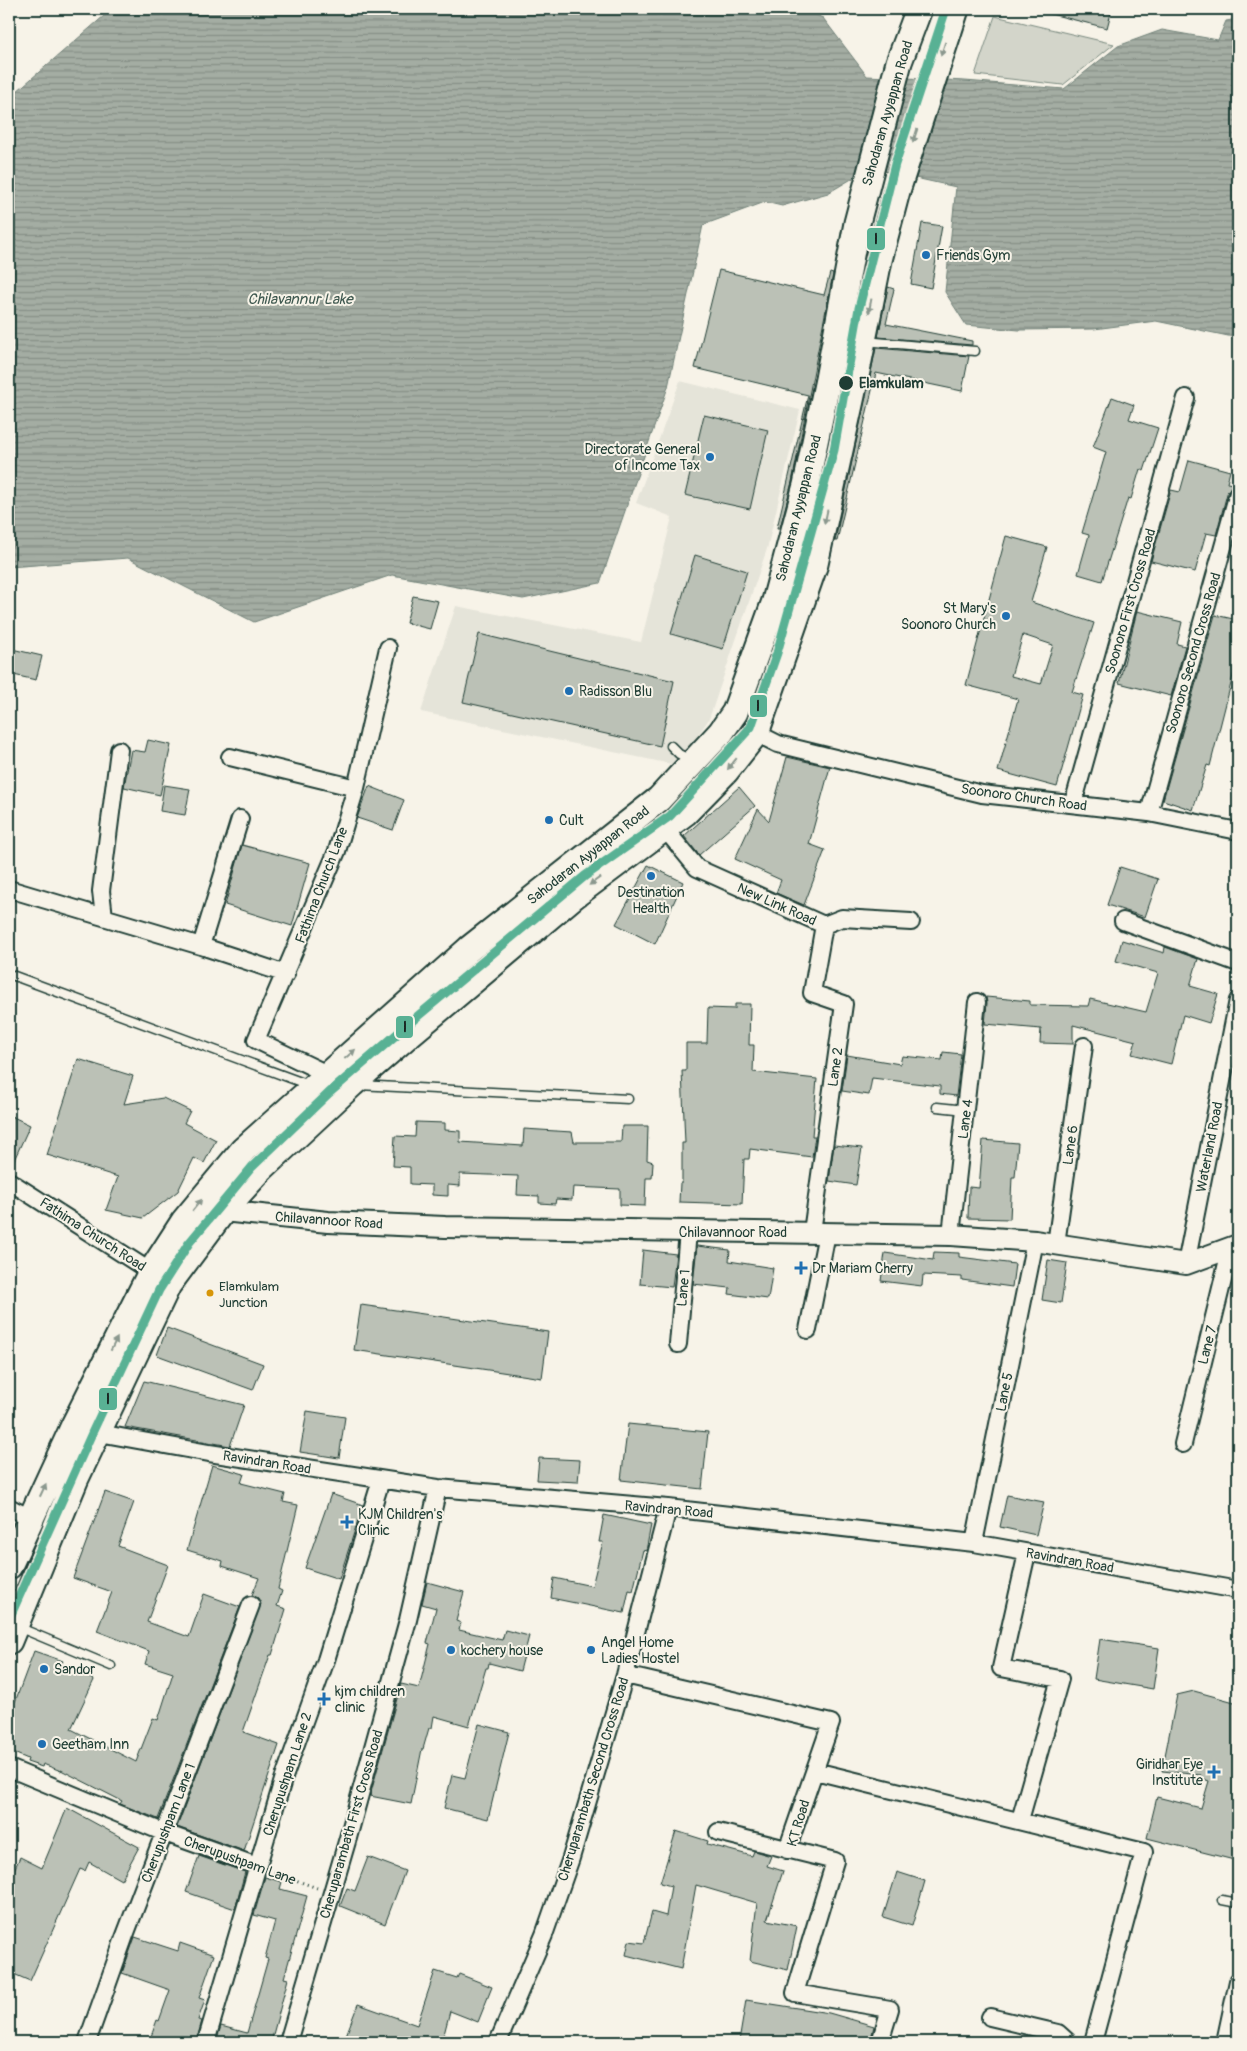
<svg xmlns="http://www.w3.org/2000/svg" width="1247" height="2051" viewBox="0 0 1247 2051" font-family="Pangolin,sans-serif">
<style>
.built{fill:#e5e4d9}
.green{fill:#d3d5ca;stroke:#79897f}
.water{fill:url(#water-rules);stroke:#6f8077}
.building{fill:#bbc1b6;stroke:#1f3d34;fill-rule:evenodd}
.lines{fill:none;stroke-linecap:round;stroke-linejoin:round}
.service-casing{stroke:#1f3d34;stroke-width:11}
.minor-casing{stroke:#1f3d34;stroke-width:20}
.tertiary-casing{stroke:#1f3d34;stroke-width:24}
.primary-casing{stroke:#1f3d34;stroke-width:29}
.path{stroke:#1f3d34;stroke-width:3;stroke-dasharray:1 4;stroke-linecap:butt}
.service{stroke:#f7f3e8;stroke-width:8}
.minor{stroke:#f7f3e8;stroke-width:16}
.tertiary{stroke:#f7f3e8;stroke-width:20}
.primary{stroke:#f7f3e8;stroke-width:25}
.metro-1-casing{stroke:#f7f3e8;stroke-width:12}
.metro-1{stroke:#59b194;stroke-width:9}
.oneway{fill:#8b988e}
.poi-dot{fill:#1f6fb2;stroke:#f7f3e8;stroke-width:2}
.stop-dot{fill:#1f3d34;stroke:#f7f3e8;stroke-width:2}
.bus-dot{fill:#d79608;stroke:#f7f3e8;stroke-width:2}
.labels{text-anchor:middle;stroke-width:4;stroke-linejoin:round;paint-order:stroke}
.bus-label{font-size:13px;fill:#1f3d34;stroke:#f7f3e8;text-anchor:start}
.street-label{font-size:14px;fill:#1f3d34;stroke:#f7f3e8}
.poi-label{font-size:14px;fill:#1f3d34;stroke:#f7f3e8;text-anchor:start}
.stop-label{font-size:14px;font-weight:bold;fill:#1f3d34;stroke:#f7f3e8;text-anchor:start}
.water-label{font-size:15px;font-style:italic;fill:#405950;stroke:#f7f3e8}
.line-badge{stroke:#f7f3e8;stroke-width:2}
.pale-badge-label{font-size:14px;text-anchor:middle;font-weight:bold;fill:#111}
</style>
<defs>
<pattern id="water-rules" width="6" height="5" patternUnits="userSpaceOnUse" patternTransform="scale(1.25)"><rect width="6" height="5" fill="#a4ada3"/><path d="M0 2.5h6" fill="none" stroke="#858e86"/></pattern>
</defs>
<rect width="100%" height="100%" fill="#f7f3e8"/>
<filter id="ink" filterUnits="userSpaceOnUse"><feTurbulence type="fractalNoise" baseFrequency=".02" numOctaves="2"/><feDisplacementMap in="SourceGraphic" scale="10" xChannelSelector="R" yChannelSelector="G"/><feConvolveMatrix kernelMatrix="1 2 1 2 8 2 1 2 1" color-interpolation-filters="sRGB"/></filter>
<g filter="url(#ink)">
<path class="built" d="M 680,381 L 800,410 L 767,549 L 709,719 L 688,749 L 671,764 L 421,712 L 456,606 L 641,642 L 672,517 L 636,503 Z"/>
<path class="green" d="M 995,16 L 1114,44 L 1063,85 L 975,75 Z"/>
<path class="water" d="M 112,9 L 801,9 L 823,18 L 867,76 L 965,81 L 1064,89 L 1118,46 L 1162,30 L 1218,40 L 1226,21 L 1238,19 L 1238,338 L 1156,321 L 1094,329 L 1019,330 L 966,325 L 945,292 L 956,187 L 870,168 L 828,193 L 782,206 L 765,202 L 703,225 L 668,387 L 600,583 L 523,599 L 392,575 L 254,622 L 128,558 L 9,567 L 9,98 Z"/>
<path class="building" d="M 1052,9 L 1112,9 L 1107,28 L 1051,14 Z
M 922,223 L 942,226 L 931,288 L 911,284 Z
M 719,270 L 824,295 L 830,273 L 833,274 L 792,482 L 780,528 L 777,528 L 808,395 L 695,368 Z
M 888,287 L 894,289 L 886,324 L 972,341 L 972,345 L 878,337 Z
M 876,348 L 969,356 L 962,391 L 876,373 L 837,541 L 835,541 Z
M 1112,397 L 1134,405 L 1129,419 L 1158,428 L 1144,471 L 1140,469 L 1131,499 L 1128,498 L 1102,581 L 1078,574 L 1089,535 L 1082,533 L 1106,452 L 1093,447 Z
M 704,415 L 768,430 L 750,509 L 685,495 Z
M 1189,460 L 1230,471 L 1227,483 L 1234,484 L 1228,490 L 1216,535 L 1206,533 L 1195,572 L 1151,561 L 1171,490 L 1180,492 Z
M 1006,536 L 1047,547 L 1031,602 L 1094,623 L 1072,692 L 1083,695 L 1057,787 L 998,771 L 1018,699 L 966,685 ZM 1023,635 L 1053,645 L 1041,684 L 1011,676 Z
M 695,555 L 747,571 L 723,649 L 671,634 Z
M 413,596 L 438,601 L 430,629 L 406,623 Z
M 1137,611 L 1182,622 L 1177,644 L 1185,646 L 1171,696 L 1119,683 Z
M 1215,615 L 1238,620 L 1238,656 L 1210,766 L 1207,765 L 1193,810 L 1163,800 Z
M 479,634 L 674,681 L 660,746 L 463,702 Z
M 12,649 L 42,656 L 36,680 L 9,674 Z
M 148,740 L 171,745 L 160,795 L 124,787 L 131,750 L 145,752 Z
M 787,757 L 830,767 L 809,844 L 825,850 L 804,905 L 776,893 L 781,880 L 735,859 L 758,809 L 769,821 Z
M 164,785 L 190,789 L 185,815 L 160,811 Z
M 369,786 L 404,800 L 393,830 L 357,818 Z
M 739,787 L 755,806 L 699,855 L 684,836 Z
M 242,845 L 310,863 L 292,926 L 225,905 Z
M 648,865 L 683,882 L 655,944 L 616,924 Z
M 1120,867 L 1158,879 L 1145,917 L 1107,905 Z
M 1122,940 L 1164,953 L 1165,947 L 1198,959 L 1190,986 L 1218,994 L 1209,1023 L 1183,1015 L 1171,1064 L 1132,1054 L 1136,1041 L 1073,1025 L 1073,1044 L 1040,1043 L 1041,1029 L 985,1024 L 987,1003 L 986,997 L 1030,1001 L 1030,1005 L 1088,1006 L 1090,999 L 1146,1012 L 1158,973 L 1116,961 Z
M 735,1004 L 750,1004 L 749,1045 L 754,1045 L 753,1072 L 817,1079 L 812,1136 L 815,1136 L 812,1157 L 750,1149 L 749,1159 L 744,1159 L 742,1204 L 679,1202 L 680,1183 L 682,1183 L 682,1143 L 685,1143 L 682,1071 L 686,1071 L 686,1043 L 707,1043 L 708,1008 L 735,1009 Z
M 943,1052 L 961,1054 L 956,1096 L 940,1094 L 940,1086 L 872,1078 L 869,1095 L 842,1091 L 847,1055 L 900,1064 L 902,1056 L 942,1060 Z
M 78,1059 L 133,1076 L 124,1104 L 163,1098 L 190,1111 L 184,1123 L 216,1140 L 204,1163 L 194,1158 L 178,1191 L 143,1218 L 106,1210 L 118,1177 L 47,1155 Z
M 9,1115 L 30,1125 L 9,1171 Z
M 416,1122 L 445,1123 L 445,1130 L 460,1131 L 460,1142 L 523,1146 L 524,1129 L 572,1132 L 574,1142 L 621,1142 L 622,1126 L 648,1126 L 647,1160 L 653,1162 L 652,1178 L 646,1178 L 645,1206 L 620,1205 L 620,1189 L 573,1187 L 572,1200 L 556,1199 L 555,1204 L 539,1203 L 539,1196 L 517,1195 L 518,1176 L 460,1174 L 460,1186 L 448,1185 L 448,1196 L 432,1195 L 432,1185 L 410,1184 L 410,1167 L 393,1166 L 395,1136 L 415,1137 Z
M 983,1140 L 1018,1143 L 1015,1177 L 1012,1177 L 1010,1219 L 968,1218 L 969,1187 L 979,1188 Z
M 834,1145 L 862,1148 L 856,1185 L 829,1181 Z
M 697,1246 L 730,1250 L 729,1261 L 773,1268 L 768,1299 L 729,1294 L 730,1288 L 693,1284 Z
M 643,1250 L 676,1254 L 672,1287 L 640,1284 Z
M 934,1252 L 959,1253 L 959,1257 L 1015,1264 L 1012,1287 L 962,1280 L 962,1277 L 923,1275 L 922,1286 L 881,1281 L 885,1253 L 933,1260 Z
M 1048,1260 L 1067,1263 L 1061,1303 L 1042,1300 Z
M 361,1305 L 548,1332 L 542,1378 L 354,1350 Z
M 167,1328 L 263,1364 L 253,1390 L 157,1355 Z
M 144,1381 L 244,1405 L 230,1446 L 125,1427 Z
M 307,1411 L 345,1417 L 339,1458 L 300,1452 Z
M 628,1424 L 708,1432 L 702,1489 L 621,1480 Z
M 539,1458 L 580,1460 L 578,1482 L 537,1480 Z
M 212,1465 L 244,1474 L 241,1483 L 285,1494 L 283,1502 L 298,1505 L 278,1589 L 282,1591 L 277,1606 L 286,1609 L 272,1655 L 270,1655 L 243,1732 L 279,1745 L 244,1851 L 177,1827 L 261,1604 L 258,1598 L 252,1595 L 259,1578 L 222,1566 L 223,1561 L 187,1550 Z
M 105,1492 L 134,1502 L 118,1546 L 168,1565 L 147,1622 L 189,1637 L 204,1594 L 240,1607 L 158,1819 L 120,1804 L 122,1801 L 61,1770 L 61,1771 L 43,1764 L 42,1767 L 27,1762 L 28,1759 L 9,1751 L 9,1699 L 15,1702 L 34,1651 L 63,1661 L 61,1665 L 94,1680 L 71,1729 L 136,1762 L 153,1718 L 158,1720 L 173,1673 L 145,1664 L 149,1651 L 97,1631 L 112,1592 L 73,1578 Z
M 331,1494 L 363,1505 L 339,1579 L 305,1568 Z
M 1007,1495 L 1044,1502 L 1036,1535 L 1000,1527 Z
M 604,1515 L 651,1525 L 646,1551 L 643,1550 L 633,1591 L 629,1590 L 624,1613 L 551,1598 L 554,1578 L 592,1586 L 603,1542 L 599,1542 Z
M 427,1582 L 464,1592 L 456,1621 L 461,1623 L 459,1630 L 502,1640 L 505,1630 L 529,1636 L 520,1671 L 489,1663 L 488,1668 L 486,1668 L 469,1726 L 434,1716 L 432,1728 L 429,1728 L 423,1749 L 422,1749 L 411,1804 L 370,1796 L 401,1684 L 419,1688 L 430,1644 L 427,1643 L 436,1608 L 422,1604 Z
M 1100,1639 L 1159,1648 L 1153,1689 L 1094,1679 Z
M 1194,1691 L 1238,1703 L 1238,1861 L 1147,1838 L 1157,1797 L 1201,1808 L 1209,1781 L 1201,1778 L 1201,1775 L 1162,1771 L 1177,1695 Z
M 479,1724 L 509,1732 L 488,1819 L 444,1808 L 452,1775 L 465,1778 Z
M 67,1808 L 139,1847 L 121,1880 L 89,1862 L 85,1871 L 80,1869 L 30,1981 L 9,1972 L 9,1881 L 20,1857 L 42,1868 Z
M 676,1831 L 708,1841 L 707,1844 L 752,1856 L 754,1851 L 771,1856 L 767,1866 L 783,1871 L 767,1920 L 797,1926 L 788,1970 L 750,1961 L 757,1903 L 696,1885 L 681,1969 L 626,1955 L 629,1941 L 644,1943 L 652,1912 L 666,1916 L 671,1886 L 660,1883 Z
M 199,1856 L 245,1872 L 235,1909 L 186,1892 Z
M 368,1857 L 405,1871 L 385,1924 L 340,1906 L 347,1888 L 355,1891 Z
M 897,1872 L 925,1881 L 912,1926 L 883,1917 Z
M 265,1877 L 282,1882 L 280,1889 L 307,1896 L 284,1978 L 288,1979 L 271,2042 L 216,2042 L 221,2026 L 247,2033 L 268,1959 L 265,1958 L 275,1921 L 254,1915 Z
M 135,1937 L 178,1951 L 180,1943 L 214,1955 L 199,1998 L 205,2000 L 198,2020 L 202,2021 L 196,2042 L 149,2042 L 157,2020 L 159,2021 L 170,1990 L 122,1973 Z
M 435,1971 L 457,1978 L 459,1974 L 492,1987 L 478,2022 L 450,2011 L 442,2042 L 356,2042 L 345,2038 L 358,2004 L 417,2025 Z
M 746,2000 L 829,2013 L 874,2026 L 870,2042 L 739,2042 Z"/>
<g class="lines">
<g class="service-casing">
<path id="service" d="M 865,341 L 975,351
M 671,746 L 679,754 L 691,760
M 9,974 L 309,1085
M 359,1085 L 628,1099
M 937,1107 L 966,1110
M 18,1627 L 111,1666
M 1222,1900 L 1238,1903"/>
</g>
<g class="minor-casing">
<path id="minor" d="M 756,733 L 778,744 L 982,794 L 1149,813 L 1238,831
M 230,757 L 356,788
M 1073,804 L 1186,398
M 1149,813 L 1238,493
M 665,829 L 697,868 L 824,925 L 842,918 L 911,922
M 9,889 L 201,946 L 286,974
M 104,917 L 101,891 L 119,750
M 1123,921 L 1238,963
M 201,946 L 240,819
M 327,1074 L 256,1040 L 337,851 L 356,788 L 388,648
M 9,1181 L 151,1272
M 812,1232 L 844,1004 L 812,993 L 824,925
M 951,1235 L 977,1002
M 1056,1244 L 1084,1046
M 1186,1264 L 1238,1000
M 808,1330 L 827,1233
M 678,1344 L 688,1232
M 99,1433 L 209,1453 L 438,1488 L 668,1508 L 974,1543 L 1238,1590
M 1183,1444 L 1231,1247
M 9,1507 L 30,1518
M 974,1543 L 1035,1241
M 625,1675 L 831,1723 L 787,1850
M 9,1768 L 165,1833 L 257,1866
M 815,1771 L 1144,1852 L 1093,2042
M 1020,1820 L 1060,1679 L 1001,1668 L 1027,1553
M 718,1832 L 835,1861 L 795,1993 L 890,2009 L 880,2042
M 990,2017 L 1058,2033 L 1068,2042
M 87,2042 L 124,1938 L 251,1605
M 206,2042 L 283,1780 L 326,1660 L 381,1480
M 288,2042 L 348,1838 L 408,1620 L 438,1488
M 498,2042 L 544,1935 L 571,1858 L 625,1675 L 668,1508
M 1225,2042 L 1238,1981"/>
</g>
<g class="tertiary-casing">
<path id="tertiary" d="M 223,1211 L 328,1222 L 445,1227 L 951,1235 L 1035,1241 L 1186,1264 L 1238,1245"/>
</g>
<g class="primary-casing">
<path id="primary" d="M 9,1566 L 75,1423 L 151,1272 L 184,1221 L 243,1150 L 469,949 L 659,799 L 721,732 L 735,712 L 775,601 L 806,485 L 828,379 L 857,223 L 899,62 L 919,9
M 9,1641 L 76,1478 L 168,1285 L 223,1211 L 261,1169 L 352,1084 L 405,1038 L 574,896 L 685,813 L 726,771 L 756,733 L 815,564 L 853,391 L 879,260 L 897,191 L 956,9"/>
</g>
<path class="path" d="M 274,1872 L 317,1888"/>
<use href="#service" class="service"/>
<use href="#minor" class="minor"/>
<use href="#tertiary" class="tertiary"/>
<use href="#primary" class="primary"/>
<g class="metro-1-casing">
<path id="metro-1" d="M 9,1619 L 92,1433 L 159,1290 L 189,1243 L 252,1167 L 329,1093 L 419,1015 L 585,876 L 670,816 L 751,727 L 777,653 L 834,450 L 859,308 L 895,164 L 946,9"/>
</g>
<use href="#metro-1" class="metro-1"/>
</g>
<defs><path id="oneway-solid" d="M-6-.8H1V-3.2L6.5 0L1 3.2V.8H-6Z" transform="scale(1.25)"/></defs>
<g class="oneway">
<use href="#oneway-solid" transform="translate(943 49) rotate(108)"/>
<use href="#oneway-solid" transform="translate(915 136) rotate(108)"/>
<use href="#oneway-solid" transform="translate(870 306) rotate(101)"/>
<use href="#oneway-solid" transform="translate(826 517) rotate(102)"/>
<use href="#oneway-solid" transform="translate(732 764) rotate(129)"/>
<use href="#oneway-solid" transform="translate(595 881) rotate(144)"/>
<use href="#oneway-solid" transform="translate(350 1054) rotate(-41)"/>
<use href="#oneway-solid" transform="translate(197 1205) rotate(-51)"/>
<use href="#oneway-solid" transform="translate(114 1344) rotate(-63)"/>
<use href="#oneway-solid" transform="translate(43 1490) rotate(-65)"/>
</g>
</g>
<g class="poi-dot">
<circle cx="926" cy="255" r="5"/>
<circle cx="710" cy="457" r="5"/>
<circle cx="1006" cy="616" r="5"/>
<circle cx="569" cy="691" r="5"/>
<circle cx="549" cy="820" r="5"/>
<circle cx="651" cy="876" r="5"/>
<path d="M798.5 1260.5h5v5h5v5h-5v5h-5v-5h-5v-5h5z"/>
<path d="M344.5 1514.5h5v5h5v5h-5v5h-5v-5h-5v-5h5z"/>
<circle cx="451" cy="1650" r="5"/>
<circle cx="591" cy="1650" r="5"/>
<circle cx="44" cy="1669" r="5"/>
<path d="M321.5 1691.5h5v5h5v5h-5v5h-5v-5h-5v-5h5z"/>
<circle cx="42" cy="1744" r="5"/>
<path d="M1211.5 1764.5h5v5h5v5h-5v5h-5v-5h-5v-5h5z"/>
</g>
<circle class="stop-dot" cx="846" cy="383" r="8"/>
<circle class="bus-dot" cx="210" cy="1293" r="4.5"/>
<g class="labels">
<g class="bus-label">
<text x="219" y="1291">Elamkulam<tspan x="219" dy="16">Junction</tspan></text>
</g>
<g class="street-label">
<text transform="translate(887 113) rotate(-74)" y="5">Sahodaran Ayyappan Road</text>
<text transform="translate(798 508) rotate(-76)" y="5">Sahodaran Ayyappan Road</text>
<text transform="translate(1130 601) rotate(-74)" y="5">Soonoro First Cross Road</text>
<text transform="translate(1193 653) rotate(-74)" y="5">Soonoro Second Cross Road</text>
<text transform="translate(1024 797) rotate(8)" y="5">Soonoro Church Road</text>
<text transform="translate(588 855) rotate(-38)" y="5">Sahodaran Ayyappan Road</text>
<text transform="translate(321 885) rotate(-69)" y="5">Fathima Church Lane</text>
<text transform="translate(777 904) rotate(24)" y="5">New Link Road</text>
<text transform="translate(835 1067) rotate(-82)" y="5">Lane 2</text>
<text transform="translate(965 1119) rotate(-83)" y="5">Lane 4</text>
<text transform="translate(1070 1145) rotate(-82)" y="5">Lane 6</text>
<text transform="translate(1209 1147) rotate(-79)" y="5">Waterland Road</text>
<text transform="translate(329 1220) rotate(4)" y="5">Chilavannoor Road</text>
<text x="733" y="1237">Chilavannoor Road</text>
<text transform="translate(93 1234) rotate(33)" y="5">Fathima Church Road</text>
<text transform="translate(683 1288) rotate(-85)" y="5">Lane 1</text>
<text transform="translate(1207 1345) rotate(-76)" y="5">Lane 7</text>
<text transform="translate(1004 1392) rotate(-79)" y="5">Lane 5</text>
<text transform="translate(267 1462) rotate(9)" y="5">Ravindran Road</text>
<text transform="translate(669 1509) rotate(5)" y="5">Ravindran Road</text>
<text transform="translate(1070 1560) rotate(10)" y="5">Ravindran Road</text>
<text transform="translate(287 1774) rotate(-72)" y="5">Cherupushpam Lane 2</text>
<text transform="translate(593 1779) rotate(-73)" y="5">Cheruparambath Second Cross Road</text>
<text transform="translate(168 1823) rotate(-69)" y="5">Cherupushpam Lane 1</text>
<text transform="translate(798 1823) rotate(-73)" y="5">KT Road</text>
<text transform="translate(351 1824) rotate(-74)" y="5">Cheruparambath First Cross Road</text>
<text transform="translate(240 1860) rotate(20)" y="5">Cherupushpam Lane</text>
</g>
<g class="poi-label">
<text x="936" y="260">Friends Gym</text>
<text x="700" y="454" text-anchor="end">Directorate General<tspan x="700" dy="16">of Income Tax</tspan></text>
<text x="996" y="613" text-anchor="end">St Mary's<tspan x="996" dy="16">Soonoro Church</tspan></text>
<text x="579" y="696">Radisson Blu</text>
<text x="559" y="825">Cult</text>
<text x="651" y="897" text-anchor="middle">Destination<tspan x="651" dy="16">Health</tspan></text>
<text x="812" y="1273">Dr Mariam Cherry</text>
<text x="358" y="1519">KJM Children's<tspan x="358" dy="16">Clinic</tspan></text>
<text x="601" y="1647">Angel Home<tspan x="601" dy="16">Ladies Hostel</tspan></text>
<text x="461" y="1655">kochery house</text>
<text x="54" y="1674">Sandor</text>
<text x="335" y="1696">kjm children<tspan x="335" dy="16">clinic</tspan></text>
<text x="52" y="1749">Geetham Inn</text>
<text x="1203" y="1769" text-anchor="end">Giridhar Eye<tspan x="1203" dy="16">Institute</tspan></text>
</g>
<g class="stop-label">
<text x="859" y="388">Elamkulam</text>
</g>
<g class="water-label">
<text x="300" y="304">Chilavannur Lake</text>
</g>
</g>
<g class="line-badge">
<rect x="866" y="227" width="20" height="24" rx="5" fill="#59b194"/>
<rect x="749" y="694" width="19" height="24" rx="5" fill="#59b194"/>
<rect x="395" y="1015" width="19" height="24" rx="5" fill="#59b194"/>
<rect x="98" y="1387" width="20" height="24" rx="5" fill="#59b194"/>
</g>
<g class="pale-badge-label">
<text x="876" y="244">I</text>
<text x="758" y="711">I</text>
<text x="405" y="1032">I</text>
<text x="108" y="1404">I</text>
</g>
<rect width="1247" height="2051" fill="none" stroke="#f7f3e8" stroke-width="30"/>
<rect x="15" y="15" width="1217" height="2021" fill="none" stroke="#1f3d34" stroke-width="2" filter="url(#ink)"/>
</svg>
